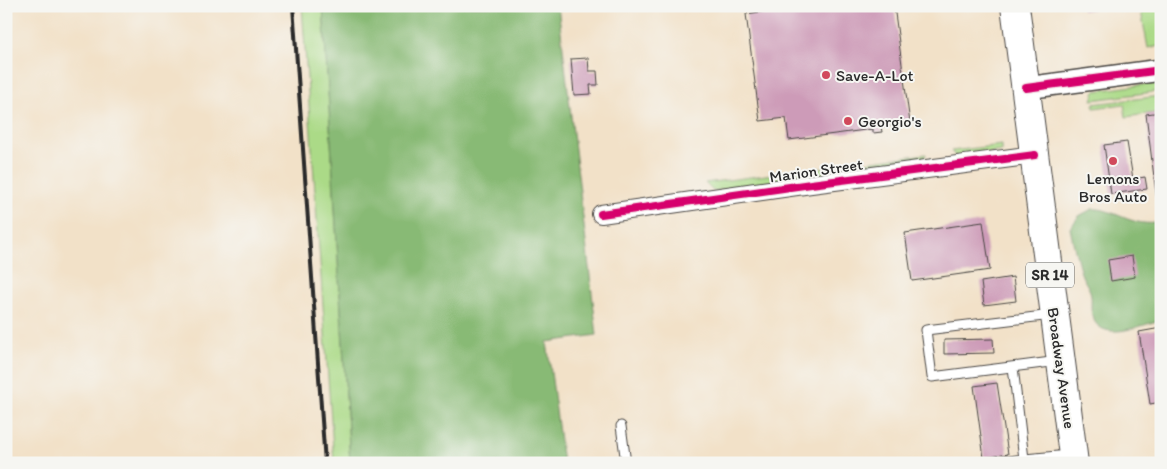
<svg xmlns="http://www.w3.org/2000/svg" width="1167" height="469" viewBox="0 0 1167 469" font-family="Itim,sans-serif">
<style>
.green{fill:#abda87;stroke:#6b8259}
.forest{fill:#88ba74;stroke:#5a7250}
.building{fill:#cd9bb8}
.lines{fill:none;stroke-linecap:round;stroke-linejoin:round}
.service-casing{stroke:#494643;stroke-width:11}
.minor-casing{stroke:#494643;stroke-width:20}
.tertiary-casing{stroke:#494643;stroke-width:24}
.primary-casing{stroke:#494643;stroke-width:30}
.service{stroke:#fff;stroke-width:9}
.minor{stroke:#fff;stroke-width:18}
.tertiary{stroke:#fff;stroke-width:21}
.primary{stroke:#fff;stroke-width:28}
.rail{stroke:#2b2b2b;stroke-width:4}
.cycleway-casing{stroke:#f6f6f2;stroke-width:11}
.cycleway{stroke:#d6006c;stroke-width:8}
.poi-dot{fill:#d1495b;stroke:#f6f6f2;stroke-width:2}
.labels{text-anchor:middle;stroke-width:4;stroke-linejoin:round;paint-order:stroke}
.shield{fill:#f6f6f2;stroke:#686867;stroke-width:1}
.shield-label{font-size:15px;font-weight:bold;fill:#2b2b2b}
.poi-label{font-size:16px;fill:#2b2b2b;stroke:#f6f6f2;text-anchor:start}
.street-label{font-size:16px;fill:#2b2b2b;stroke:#f6f6f2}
</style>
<rect width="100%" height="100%" fill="#f6f6f2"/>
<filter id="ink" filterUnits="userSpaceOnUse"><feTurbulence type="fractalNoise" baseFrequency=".02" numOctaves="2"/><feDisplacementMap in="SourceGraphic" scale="10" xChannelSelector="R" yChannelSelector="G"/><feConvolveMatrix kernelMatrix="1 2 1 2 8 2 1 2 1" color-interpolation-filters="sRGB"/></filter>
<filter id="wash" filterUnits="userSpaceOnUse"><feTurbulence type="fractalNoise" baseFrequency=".0096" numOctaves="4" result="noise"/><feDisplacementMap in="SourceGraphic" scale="20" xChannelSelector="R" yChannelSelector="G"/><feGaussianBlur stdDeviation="1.12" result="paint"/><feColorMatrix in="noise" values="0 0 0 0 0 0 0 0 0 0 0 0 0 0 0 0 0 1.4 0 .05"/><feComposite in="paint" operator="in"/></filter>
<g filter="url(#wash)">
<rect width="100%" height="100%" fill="#f2e1c8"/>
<path class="green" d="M 302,6 L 323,6 L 350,463 L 334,463 Z
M 1140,6 L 1161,6 L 1161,46 L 1148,48 Z
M 1156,83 L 1161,91 L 1092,100 L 1095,91 Z
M 1161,96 L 1161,112 L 1126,117 L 1124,104 L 1094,108 L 1093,104 Z
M 1002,145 L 1002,151 L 956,157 L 951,151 Z
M 926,154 L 923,162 L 713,191 L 705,183 Z"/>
<path class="forest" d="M 323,6 L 558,6 L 597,335 L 547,342 L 563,463 L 350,463 Z
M 1092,209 C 1113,207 1132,229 1161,222 L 1161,320 C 1143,324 1103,344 1093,318 C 1089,309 1093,299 1090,291 C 1088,285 1083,280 1081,273 C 1077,259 1073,243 1070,228 L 1079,216 Z"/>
<g id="blocks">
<path class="building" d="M 802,6 L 894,6 L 910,123 L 881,127 L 882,132 L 873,133 L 873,129 L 789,140 L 786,118 L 760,121 L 746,14 Z
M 1082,6 L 1108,6 L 1108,7 L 1082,11 Z
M 588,58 L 589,71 L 597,71 L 598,85 L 590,85 L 591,94 L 574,95 L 571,59 Z
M 1161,112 L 1161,201 L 1157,201 L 1146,114 Z
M 1127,142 L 1133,179 L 1145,177 L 1147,189 L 1111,194 L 1104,145 Z
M 983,222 L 990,270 L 912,281 L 905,233 Z
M 1132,256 L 1135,277 L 1111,281 L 1108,260 Z
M 1013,277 L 1016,301 L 984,305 L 981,282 Z
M 1161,328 L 1161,402 L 1150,404 L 1139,332 Z
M 993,339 L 994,353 L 944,354 L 944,340 Z
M 997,383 L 1008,454 L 984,458 L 974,386 Z"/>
</g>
</g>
<g filter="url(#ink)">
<use href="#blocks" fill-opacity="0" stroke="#494643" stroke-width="1"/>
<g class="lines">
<g class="service-casing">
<path id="service" d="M 1052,315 L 926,330 L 932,377 L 1059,361
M 621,426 L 626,463
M 1024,459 L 1069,455
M 995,463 L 1024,459 L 1013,367"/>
</g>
<g class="minor-casing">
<path id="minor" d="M 601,214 L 811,184 L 1035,155"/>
</g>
<g class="tertiary-casing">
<path id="tertiary" d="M 1026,88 L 1161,70"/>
</g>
<g class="primary-casing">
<path id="primary" d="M 1015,6 L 1074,463"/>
</g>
<use href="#service" class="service"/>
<use href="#minor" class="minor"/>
<use href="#tertiary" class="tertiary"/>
<use href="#primary" class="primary"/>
<path class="rail" d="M 293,6 L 325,463"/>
<g class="cycleway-casing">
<path id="cycleway" d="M 1026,88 L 1161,70
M 601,214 L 811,184 L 1035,155"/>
</g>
<use href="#cycleway" class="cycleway"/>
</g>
</g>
<g class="poi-dot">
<circle cx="826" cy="75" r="5"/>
<circle cx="848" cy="121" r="5"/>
<circle cx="1113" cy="161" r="5"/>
</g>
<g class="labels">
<rect class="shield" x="1026" y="262.5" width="48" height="25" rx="4"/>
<g class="shield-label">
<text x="1050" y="280">SR 14</text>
</g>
<g class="poi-label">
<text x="836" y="81">Save-A-Lot</text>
<text x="858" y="127">Georgio's</text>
<text x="1113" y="184" text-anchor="middle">Lemons<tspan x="1113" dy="18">Bros Auto</tspan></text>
</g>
<g class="street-label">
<text transform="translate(816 170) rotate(-8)" y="6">Marion Street</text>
<text transform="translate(1062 368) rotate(82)" y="6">Broadway Avenue</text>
</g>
</g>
<rect width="1167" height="469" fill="none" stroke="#f6f6f2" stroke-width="25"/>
</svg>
